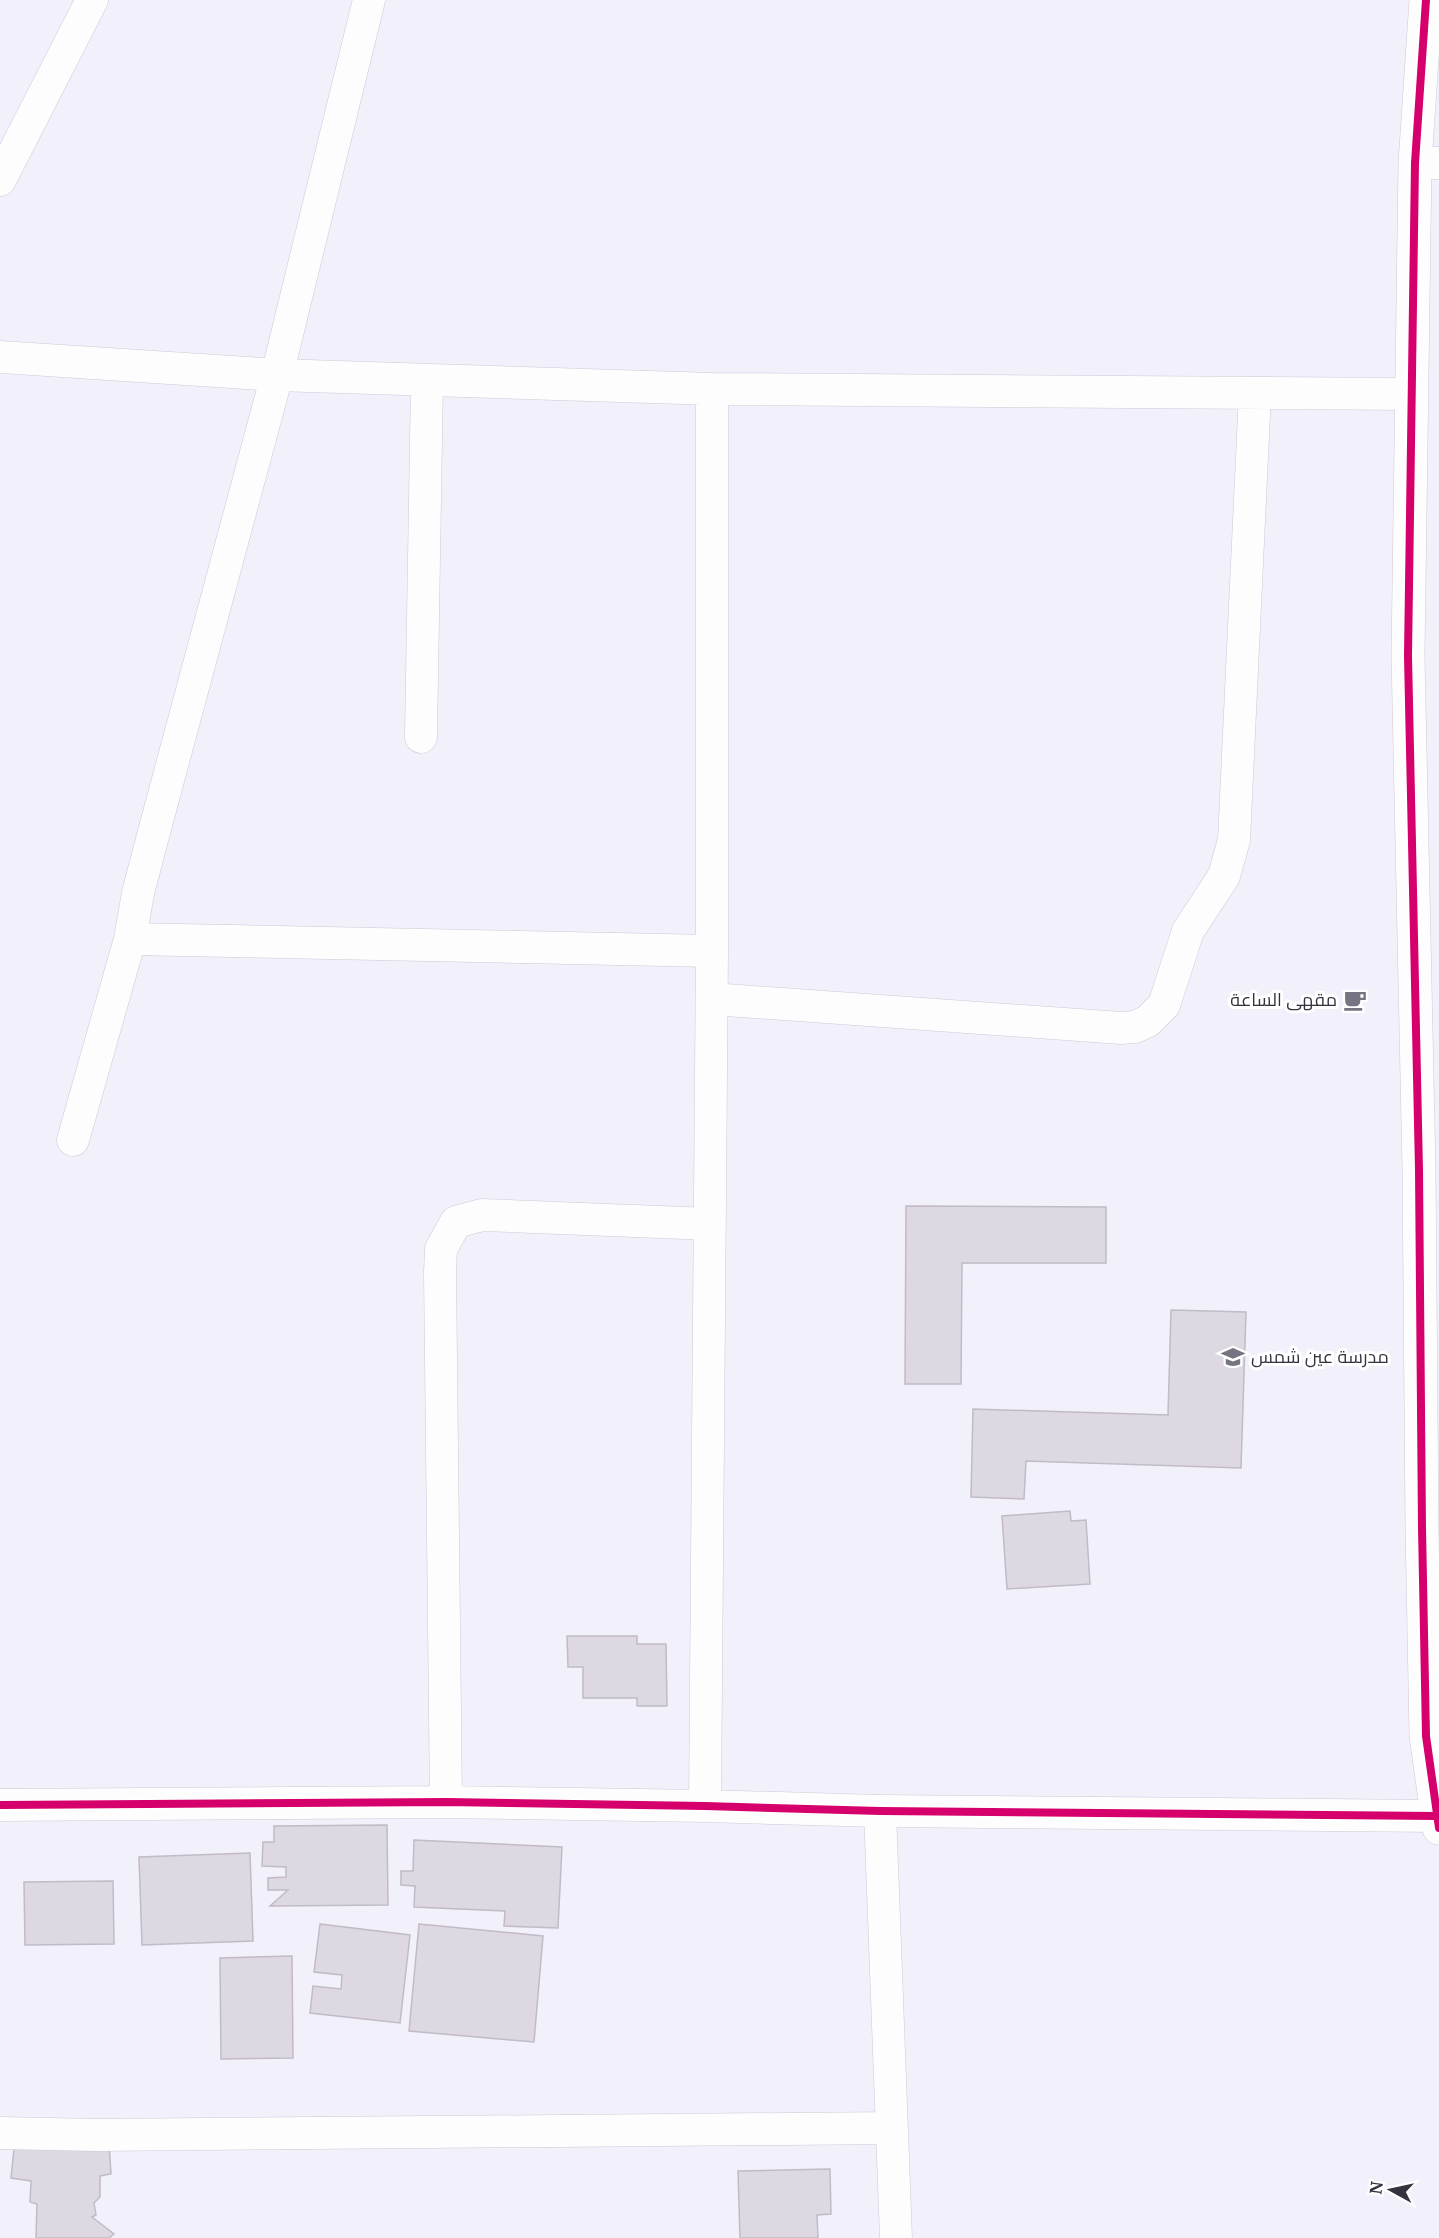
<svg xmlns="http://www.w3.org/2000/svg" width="1439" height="2238" viewBox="0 0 1439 2238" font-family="Merriweather,Cairo,serif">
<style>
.building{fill:#ddd8e1;stroke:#c0bbc5;stroke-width:1.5}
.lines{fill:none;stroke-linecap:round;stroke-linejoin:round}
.minor-casing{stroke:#cbcad4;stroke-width:33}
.tertiary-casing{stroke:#cbcad4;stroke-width:34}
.minor{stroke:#fdfdfe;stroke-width:32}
.tertiary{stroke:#fdfdfe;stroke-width:33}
.cycleway-casing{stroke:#fff;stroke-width:11}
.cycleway{stroke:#d6006c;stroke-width:8}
.labels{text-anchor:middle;stroke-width:6;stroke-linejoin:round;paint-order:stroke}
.poi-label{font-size:18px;fill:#33323e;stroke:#fff;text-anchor:end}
</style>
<rect width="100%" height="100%" fill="#f2f0fb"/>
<path class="building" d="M 906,1206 L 1106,1207 L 1106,1263 L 962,1263 L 961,1384 L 905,1384 Z
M 1171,1310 L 1246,1312 L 1241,1468 L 1026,1461 L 1024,1499 L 971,1497 L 973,1409 L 1168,1415 Z
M 1070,1511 L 1071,1521 L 1086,1520 L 1090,1584 L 1007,1589 L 1002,1516 Z
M 567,1636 L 637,1636 L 637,1644 L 666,1644 L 667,1706 L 637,1706 L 637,1698 L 583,1698 L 583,1667 L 568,1667 Z
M 387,1825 L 388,1905 L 270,1906 L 288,1890 L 268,1890 L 268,1878 L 286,1877 L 286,1867 L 262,1866 L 263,1842 L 274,1842 L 274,1826 Z
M 414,1840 L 562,1847 L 558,1928 L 504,1926 L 505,1911 L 414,1907 L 415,1886 L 401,1885 L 401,1871 L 413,1871 Z
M 250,1853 L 253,1941 L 142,1945 L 139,1857 Z
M 113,1881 L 114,1944 L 25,1945 L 24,1882 Z
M 320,1924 L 410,1935 L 400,2023 L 310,2013 L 313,1986 L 341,1989 L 342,1975 L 314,1972 Z
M 419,1924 L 543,1936 L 534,2042 L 409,2031 Z
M 292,1956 L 293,2058 L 221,2059 L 220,1958 Z
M 109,2143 L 111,2174 L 100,2176 L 100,2197 L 94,2203 L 96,2215 L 92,2217 L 114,2234 L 109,2238 L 36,2238 L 37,2204 L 30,2202 L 31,2181 L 11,2178 L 14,2149 Z
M 830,2169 L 831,2214 L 817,2215 L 818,2238 L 740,2238 L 738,2171 Z"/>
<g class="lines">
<g class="minor-casing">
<path id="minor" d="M 1415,163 L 1439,163
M 0,180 L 92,0
M 0,357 L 277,375 L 712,389 L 1411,394
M 421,737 L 427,381
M 130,939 L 712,951
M 712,999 L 1121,1028 L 1135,1027 L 1148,1021 L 1164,1005 L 1188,931 L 1224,876 L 1234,840 L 1255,393
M 73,1140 L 130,939 L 138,893 L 154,832 L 277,375 L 369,0
M 446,1802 L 440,1272 L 441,1249 L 456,1222 L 482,1215 L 710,1224
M 0,1805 L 446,1802 L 705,1806 L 880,1811 L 1437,1816
M 705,1806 L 712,951 L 712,389
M 880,1811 L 896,2238
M 0,2133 L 98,2135 L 891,2128"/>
</g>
<g class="tertiary-casing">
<path id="tertiary" d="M 1426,0 L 1415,163 L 1408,656 L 1419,1170 L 1422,1528 L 1426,1736 L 1439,1828"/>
</g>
<use href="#minor" class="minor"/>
<use href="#tertiary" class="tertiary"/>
<g class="cycleway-casing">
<path id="cycleway" d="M 1426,0 L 1415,163 L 1408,656 L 1419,1170 L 1422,1528 L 1426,1736 L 1439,1828
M 0,1805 L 446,1802 L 705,1806 L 880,1811 L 1437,1816"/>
</g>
<use href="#cycleway" class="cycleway"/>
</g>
<defs>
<g id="cafe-bare" transform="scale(1.8)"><path d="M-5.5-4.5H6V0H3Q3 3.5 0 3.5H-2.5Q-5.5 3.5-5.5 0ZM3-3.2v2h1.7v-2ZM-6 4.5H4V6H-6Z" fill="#767480" stroke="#fff" stroke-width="2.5" paint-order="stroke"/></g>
<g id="school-bare" transform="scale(1.8)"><path d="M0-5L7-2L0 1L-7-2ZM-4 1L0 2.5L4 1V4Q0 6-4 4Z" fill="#767480" stroke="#fff" stroke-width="2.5" paint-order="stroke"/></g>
</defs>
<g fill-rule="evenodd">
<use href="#cafe-bare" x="1355" y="1000"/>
<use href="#school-bare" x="1233" y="1357"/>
</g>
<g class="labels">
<g class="poi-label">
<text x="1337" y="1006">مقهى الساعة</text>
<text x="1251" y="1363" text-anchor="start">مدرسة عين شمس</text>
</g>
</g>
<g transform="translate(1391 2190) rotate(278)" stroke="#ffffff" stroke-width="4.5" paint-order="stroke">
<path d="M0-4.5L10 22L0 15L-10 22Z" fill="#33323e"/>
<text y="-9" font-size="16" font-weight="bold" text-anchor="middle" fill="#33323e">N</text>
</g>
</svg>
